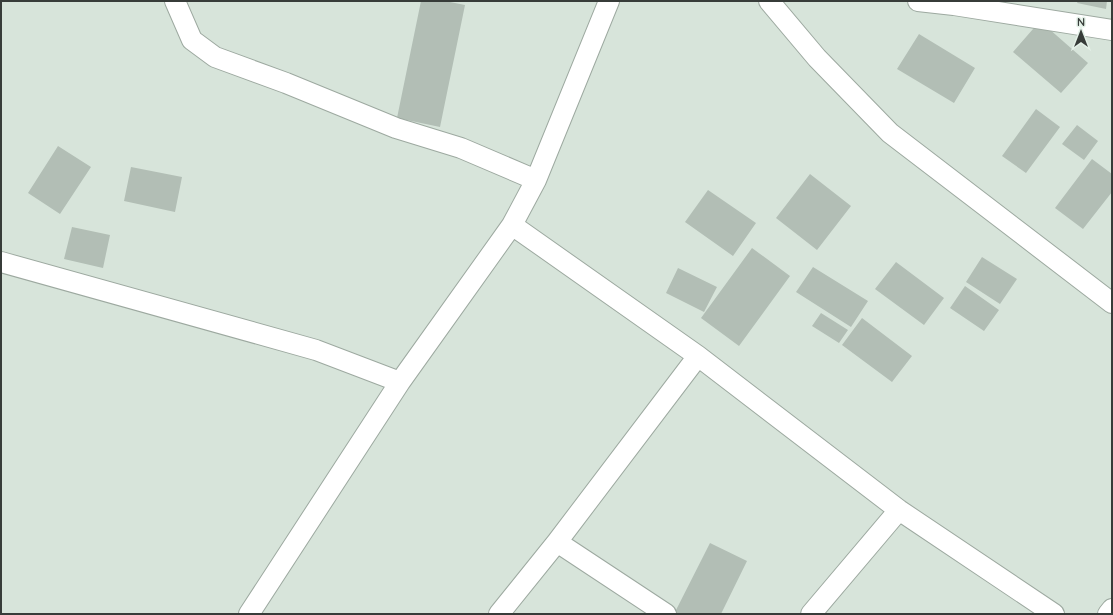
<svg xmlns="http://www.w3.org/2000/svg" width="1113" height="615" viewBox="0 0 1113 615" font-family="Quicksand,sans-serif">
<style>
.building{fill:#b2beb5}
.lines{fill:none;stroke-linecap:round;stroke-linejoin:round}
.minor-casing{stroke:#9da9a0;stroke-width:22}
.minor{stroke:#fff;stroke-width:20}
</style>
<rect width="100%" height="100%" fill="#d7e4da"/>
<path class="building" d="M 421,1 L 445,1 L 465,5 L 440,127 L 397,118 Z
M 1078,1 L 1107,1 L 1106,9 L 1077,3 Z
M 1040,21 L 1088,63 L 1061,93 L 1013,52 Z
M 919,34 L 975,68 L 954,103 L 897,69 Z
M 1036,109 L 1060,127 L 1026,173 L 1002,156 Z
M 1077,125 L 1098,141 L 1084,160 L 1062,144 Z
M 58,146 L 91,167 L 60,214 L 28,193 Z
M 1092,159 L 1112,174 L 1112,192 L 1083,229 L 1055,208 Z
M 131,167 L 182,177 L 175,212 L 124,201 Z
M 810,174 L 851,206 L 817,250 L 776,218 Z
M 708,190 L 756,223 L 733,256 L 685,222 Z
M 72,227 L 110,235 L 103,268 L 64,259 Z
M 752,248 L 790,276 L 739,346 L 701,318 Z
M 982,257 L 1017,279 L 1000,304 L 966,282 Z
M 896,262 L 944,298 L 924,325 L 875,289 Z
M 813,267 L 868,301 L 851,327 L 796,292 Z
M 678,268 L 717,287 L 704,312 L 666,293 Z
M 965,286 L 999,310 L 984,331 L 950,308 Z
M 821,313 L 848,330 L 839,343 L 812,326 Z
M 862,318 L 912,356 L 892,382 L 842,345 Z
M 710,543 L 747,561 L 721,614 L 674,614 Z"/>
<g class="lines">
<g class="minor-casing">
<path id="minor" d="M 175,1 L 192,40 L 215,57 L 286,83 L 396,128 L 461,148 L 536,180
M 769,1 L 817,58 L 890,133 L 1112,303
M 918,1 L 954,5 L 1112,30
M 512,225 L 698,356 L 899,510 L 1054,614
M 1,262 L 316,350 L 400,382
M 249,614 L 400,382 L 512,225 L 536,180 L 609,1
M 499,614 L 557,542
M 666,614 L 557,542 L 698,356
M 811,614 L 899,510
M 1108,614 L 1112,609"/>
</g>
<use href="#minor" class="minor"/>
</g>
<rect width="1113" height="615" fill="none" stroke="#373c39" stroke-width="4"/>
<g transform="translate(1081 32)" stroke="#e4f1e8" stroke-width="3" paint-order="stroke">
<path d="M0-3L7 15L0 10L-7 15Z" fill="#373c39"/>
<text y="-6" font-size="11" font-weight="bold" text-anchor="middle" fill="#373c39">N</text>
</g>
</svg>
